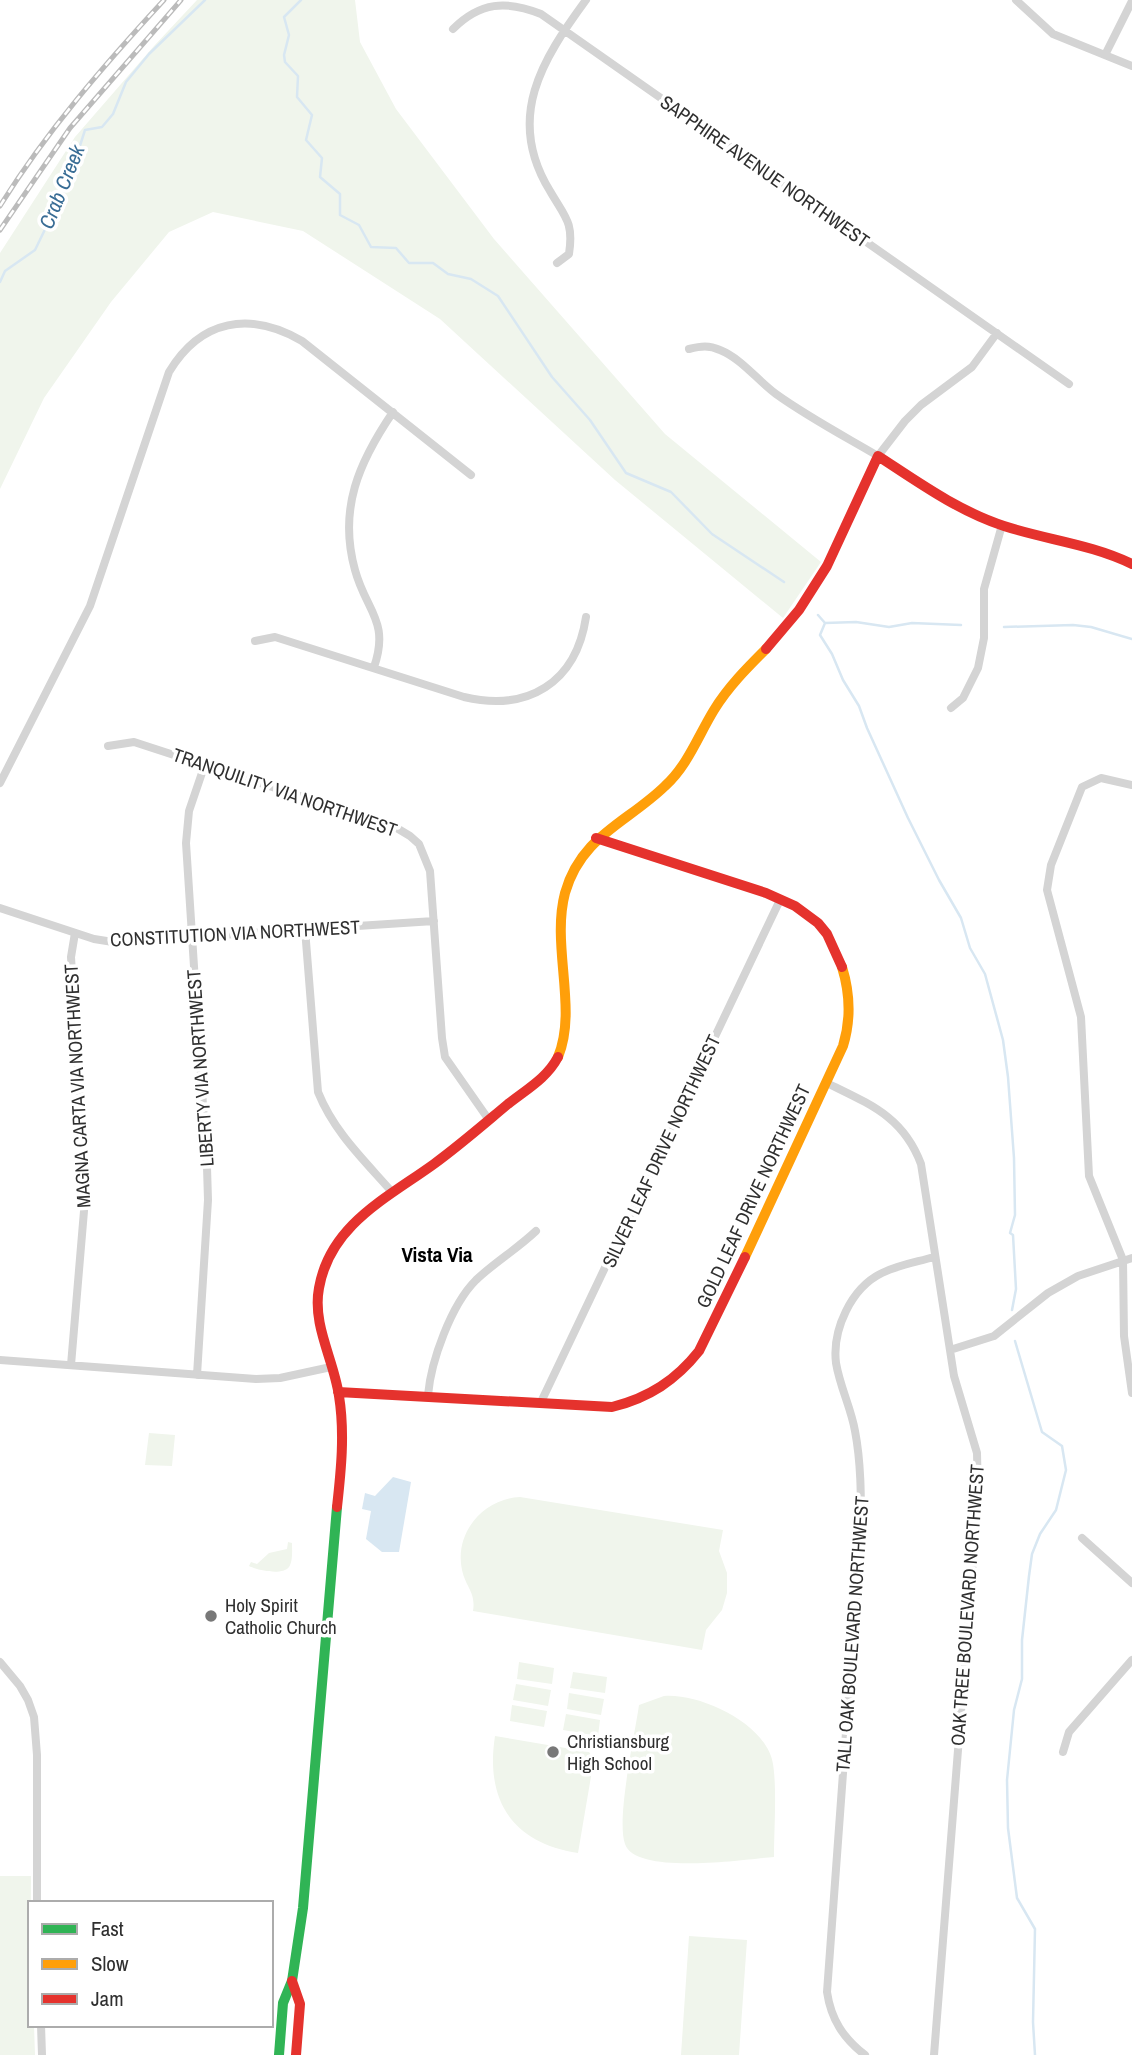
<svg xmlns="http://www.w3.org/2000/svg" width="1132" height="2055" viewBox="0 0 1132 2055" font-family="'Archivo Narrow',sans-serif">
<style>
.green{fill:#f0f5ec}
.water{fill:#d8e7f2}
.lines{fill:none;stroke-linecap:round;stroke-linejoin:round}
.stream{stroke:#d8e7f2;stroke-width:2.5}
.street{stroke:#d4d4d4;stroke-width:8}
.fast{stroke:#30b455;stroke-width:10}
.slow{stroke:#ff9f0a;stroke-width:10}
.jam{stroke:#e5322d;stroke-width:10}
.rail-casing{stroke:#bbb;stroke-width:5}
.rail{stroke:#fff;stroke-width:2.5;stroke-dasharray:8;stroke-linecap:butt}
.poi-dot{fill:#787878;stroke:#fff;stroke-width:2.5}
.labels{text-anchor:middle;stroke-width:7;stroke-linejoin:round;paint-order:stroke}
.street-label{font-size:19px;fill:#2f2f2f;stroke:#fff}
.poi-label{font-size:19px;fill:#2f2f2f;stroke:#fff;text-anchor:start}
.water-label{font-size:21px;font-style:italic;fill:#396d95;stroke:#fff}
.neighbourhood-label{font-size:21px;font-weight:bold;fill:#000;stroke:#fff}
</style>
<rect width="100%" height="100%" fill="#fff"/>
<path class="green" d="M 197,0 L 355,0 L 360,42 L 396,109 L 494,239 L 665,434 L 821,562 L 783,618 L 615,480 L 440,319 L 303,231 L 213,212 L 169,232 L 111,302 L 44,398 L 0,489 L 0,253 L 75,137 L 154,46 Z
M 149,1433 L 175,1435 L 172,1466 L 145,1465 Z
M 520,1497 L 723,1530 L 719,1551 L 727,1573 L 727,1593 L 722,1610 L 706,1630 L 702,1650 L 473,1611 C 476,1592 466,1588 462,1570 C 454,1533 483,1499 520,1497 Z
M 288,1542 L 292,1543 C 292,1550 293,1561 289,1567 C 282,1576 257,1570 249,1566 L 251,1562 L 257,1564 L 269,1553 L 287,1549 Z
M 519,1662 L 554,1668 L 552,1684 L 517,1679 Z
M 573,1672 L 607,1677 L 605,1693 L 570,1688 Z
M 516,1684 L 551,1690 L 548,1706 L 513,1700 Z
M 569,1693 L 604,1699 L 601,1715 L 567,1709 Z
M 664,1696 C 700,1693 767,1724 773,1764 C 777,1789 774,1829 774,1857 C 745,1859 636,1876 625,1844 C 616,1819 635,1734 639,1705 Z
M 512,1705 L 547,1711 L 544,1727 L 510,1721 Z
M 566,1714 L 600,1720 L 598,1736 L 563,1730 Z
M 495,1736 L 589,1752 L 594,1759 L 578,1853 C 512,1843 485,1800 495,1736 Z
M 0,1876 L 31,1876 L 30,2025 L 34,2025 L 35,2055 L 0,2055 Z
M 689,1936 L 747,1940 L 739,2055 L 681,2055 Z"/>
<path class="water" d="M 393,1477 L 411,1482 L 399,1552 L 382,1552 L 366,1539 L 371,1511 L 362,1509 L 365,1493 L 375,1496 Z"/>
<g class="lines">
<path class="stream" d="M 301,0 L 284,17 L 289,35 L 284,55 L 285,62 L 298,76 L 297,97 L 312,115 L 306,140 L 322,158 L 320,177 L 340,194 L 340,215 L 359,225 L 371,247 L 396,248 L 409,263 L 433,263 L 448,274 L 471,279 L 498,296 L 552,377 L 590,420 L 626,473 L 671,492 L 712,534 L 784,582
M 0,282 L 5,271 L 35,250 L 69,180 L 85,130 L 102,127 L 113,114 L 126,82 L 149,54 L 205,0
M 818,615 L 825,623
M 825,623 L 820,635 L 832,654 L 843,680 L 859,706 L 867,728 L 908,818 L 939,880 L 961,918 L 970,948 L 985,974 L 1003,1040 L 1008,1077 L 1014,1158 L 1015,1215 L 1010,1233 L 1013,1235 L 1016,1289 L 1012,1310
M 825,623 L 856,622 L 889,627 L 912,623 L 961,625
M 1004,627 L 1073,625 L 1091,627 L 1132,639
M 1015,1341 L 1042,1432 L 1062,1446 L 1066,1470 L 1056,1510 L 1040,1534 L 1032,1554 L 1029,1576 L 1022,1640 L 1022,1679 L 1014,1710 L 1007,1780 L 1008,1828 L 1017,1898 L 1035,1929 L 1033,2022 L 1035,2055"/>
<path class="street" d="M 1016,0 L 1053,34 L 1132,66
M 453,29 C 480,2 506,0 541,14 L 1069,384
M 1105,55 L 1132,1
M 557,263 L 569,254 C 574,222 565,217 550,191 C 505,118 542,60 586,0
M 689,349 C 701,346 709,345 720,350 C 742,359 757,380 776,394 C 808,417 844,436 878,456 L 905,421 L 921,405 L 972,367 L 997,333
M 255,641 L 275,637 L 464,697 C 528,712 576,683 586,617
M 374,667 C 390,621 366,611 355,570 C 338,509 359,462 393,412
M 951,708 L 963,698 L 978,668 L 984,638 L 984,589 L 1002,525
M 108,746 L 134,742 L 395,827 L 410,836 L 419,844 L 430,871 L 442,1038 L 445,1057 L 489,1120
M 0,783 L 90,606 L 169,372 C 201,319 250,311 302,341 L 471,475
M 1132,785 L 1101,778 L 1082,787 L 1051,865 L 1047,890 L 1081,1017 L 1089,1176 L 1123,1260 L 1124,1336 L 1132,1393
M 0,908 L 94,939 L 113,942 L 434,921
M 305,929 L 318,1092 C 334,1132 364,1160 392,1192
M 827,1083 C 869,1104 903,1116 921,1164 L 954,1376 L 977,1453 L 978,1496 L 934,2055
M 950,1350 L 994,1336 L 1048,1293 L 1078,1276 L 1132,1258
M 0,1360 L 256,1379 L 280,1378 L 331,1367
M 71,1365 L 84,1211 L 83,1149 L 71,957 L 75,933
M 197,1375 L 208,1200 L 207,1167 L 186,843 L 189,811 L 205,764
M 428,1395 C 431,1361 451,1305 476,1280 C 495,1262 517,1249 536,1231
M 541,1402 L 780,900
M 1082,1538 L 1132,1583
M 0,1662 L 20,1686 L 28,1700 L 34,1717 L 37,1755 L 37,1903
M 1063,1752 L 1069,1732 L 1132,1660
M 41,2025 L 42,2055
M 865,2055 C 843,2038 831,2019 827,1992 L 861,1527 C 861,1495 861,1462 855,1431 C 851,1408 840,1387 836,1363 C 832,1330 851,1288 882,1273 C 898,1265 917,1262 934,1257"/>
<path class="fast" d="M 279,2055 L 283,2003 L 292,1981 L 303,1908 L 337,1507"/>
<path class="slow" d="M 558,1057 C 578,1009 551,946 565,893 C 581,836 627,823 665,786 C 688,765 698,736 714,710 C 728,687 747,668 766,649
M 745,1257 L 843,1046 C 851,1020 850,993 842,967"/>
<path class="jam" d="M 766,649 L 799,610 L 827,566 L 878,456 C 918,482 958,511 1004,526 C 1047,540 1091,544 1132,564
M 596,838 L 766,893 L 795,906 L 818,923 L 827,934 L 842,967
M 338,1392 L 612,1407 C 649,1398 676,1380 699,1351 L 745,1257
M 337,1507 C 341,1471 345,1433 339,1396 C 334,1360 312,1325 319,1288 C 330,1225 387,1198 434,1164 C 460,1145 484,1124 508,1104 C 527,1089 547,1078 558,1057
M 292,1981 L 300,2004 L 296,2055"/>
<g class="rail-casing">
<path id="rail" d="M 0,206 C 46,132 104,65 164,0
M 0,230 L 70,128 L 181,0"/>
</g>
<use href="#rail" class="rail"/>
</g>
<g class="poi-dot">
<circle cx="211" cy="1616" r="7"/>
<circle cx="553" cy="1752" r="7"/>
</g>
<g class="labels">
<g class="street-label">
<text transform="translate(765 171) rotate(35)" y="7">SAPPHIRE AVENUE NORTHWEST</text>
<text transform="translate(285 792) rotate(19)" y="7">TRANQUILITY VIA NORTHWEST</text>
<text transform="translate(235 933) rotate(-3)" y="7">CONSTITUTION VIA NORTHWEST</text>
<text transform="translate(200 1068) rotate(-94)" y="7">LIBERTY VIA NORTHWEST</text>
<text transform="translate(77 1086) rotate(-93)" y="7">MAGNA CARTA VIA NORTHWEST</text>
<text transform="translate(661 1151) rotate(-65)" y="7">SILVER LEAF DRIVE NORTHWEST</text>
<text transform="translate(753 1196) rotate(-65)" y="7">GOLD LEAF DRIVE NORTHWEST</text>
<text transform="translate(967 1605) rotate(-86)" y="7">OAK TREE BOULEVARD NORTHWEST</text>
<text transform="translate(852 1634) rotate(-86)" y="7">TALL OAK BOULEVARD NORTHWEST</text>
</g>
<g class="poi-label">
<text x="225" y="1612">Holy Spirit<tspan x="225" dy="22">Catholic Church</tspan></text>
<text x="567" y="1748">Christiansburg<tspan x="567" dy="22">High School</tspan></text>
</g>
<g class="water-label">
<text transform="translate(62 187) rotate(-68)" y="7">Crab Creek</text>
</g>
<g class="neighbourhood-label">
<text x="437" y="1262">Vista Via</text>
</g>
</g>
<rect x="28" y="1901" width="245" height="126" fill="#ffffff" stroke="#acacac" stroke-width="2"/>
<rect x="42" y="1924" width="35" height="10" fill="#30b455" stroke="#acacac" stroke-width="2"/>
<text x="91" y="1936" font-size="21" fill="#2f2f2f">Fast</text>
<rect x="42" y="1959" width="35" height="10" fill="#ff9f0a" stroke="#acacac" stroke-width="2"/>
<text x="91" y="1971" font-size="21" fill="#2f2f2f">Slow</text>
<rect x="42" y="1994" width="35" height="10" fill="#e5322d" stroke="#acacac" stroke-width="2"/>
<text x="91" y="2006" font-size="21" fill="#2f2f2f">Jam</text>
</svg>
